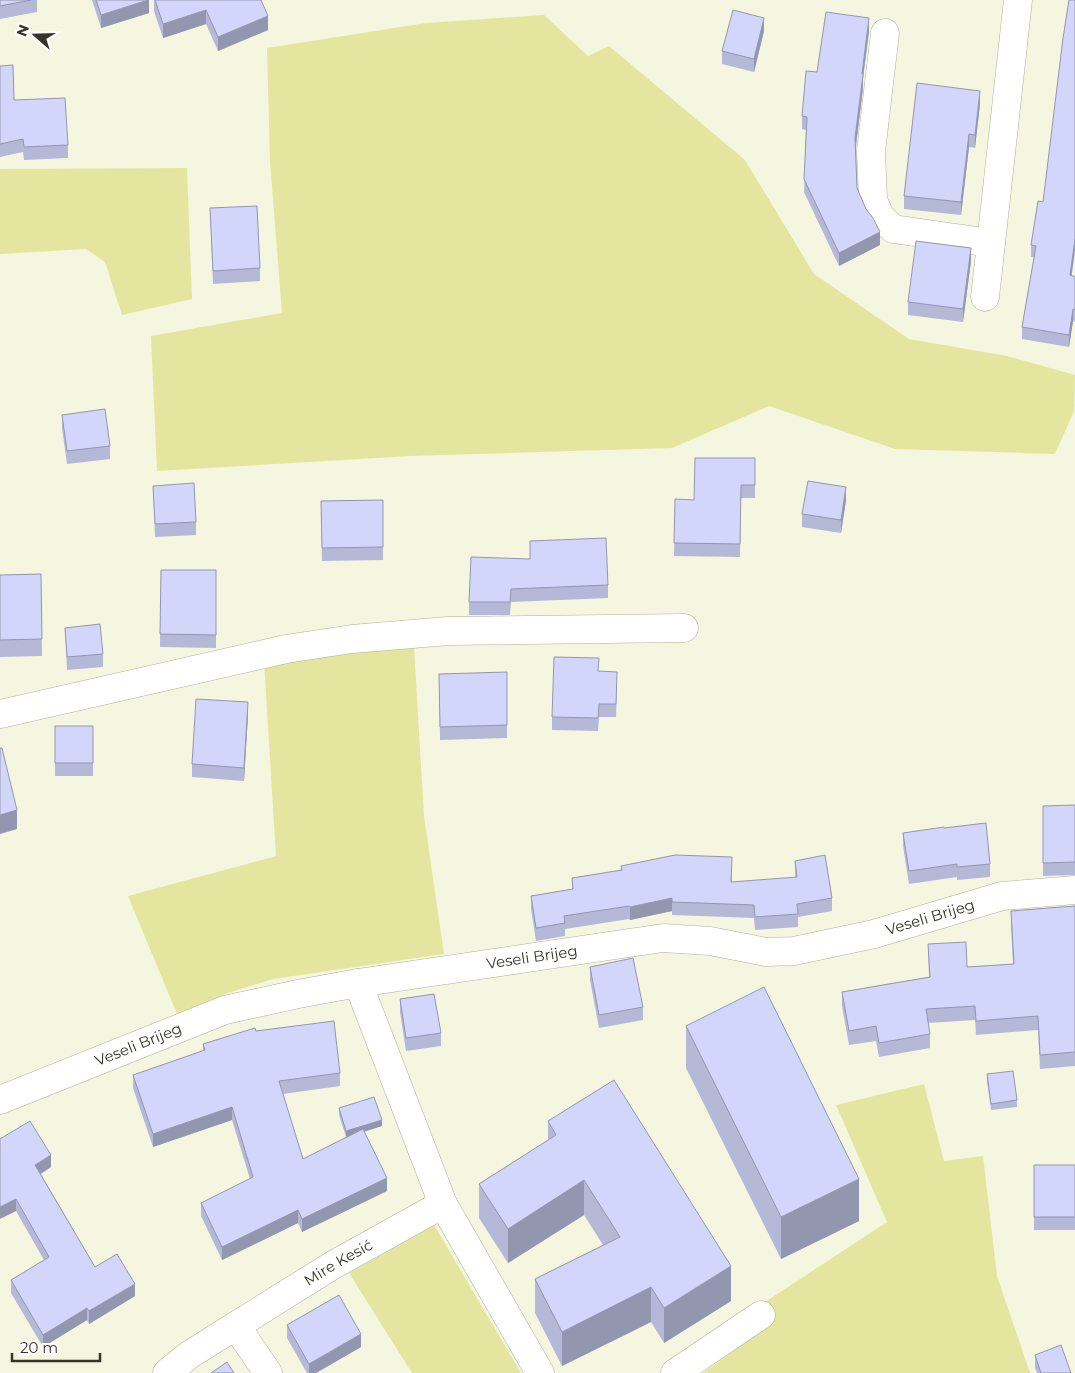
<svg xmlns="http://www.w3.org/2000/svg" width="1075" height="1373" viewBox="0 0 1075 1373" font-family="Montserrat,sans-serif">
<style>
.green{fill:#e4e69f}
.lines{fill:none;stroke-linecap:round;stroke-linejoin:round}
.minor-casing{stroke:#aeb09a;stroke-width:29}
.minor{stroke:#fff;stroke-width:28}
.wall{fill:#b5b8d7}
.shaded-wall{fill:#9396af}
.building{fill:#d2d6fa;stroke:#9396af}
.labels{text-anchor:middle;stroke-width:4;stroke-linejoin:round;paint-order:stroke}
.street-label{font-size:15px;fill:#34342b;stroke:#fff}
</style>
<rect width="100%" height="100%" fill="#f5f6df"/>
<path class="green" d="M 544,15 L 588,56 L 609,46 L 745,160 L 814,274 L 909,339 L 1007,356 L 1075,375 L 1074,411 L 1055,454 L 895,449 L 769,406 L 672,448 L 410,456 L 157,471 L 151,336 L 282,313 L 270,162 L 267,48 L 426,23 Z
M 187,168 L 192,299 L 122,315 L 105,262 L 86,249 L 0,254 L 0,169 Z
M 414,647 L 424,816 L 444,954 L 273,979 L 228,993 L 177,1014 L 128,896 L 276,856 L 264,662 Z
M 924,1084 L 944,1161 L 983,1156 L 997,1276 L 1030,1373 L 703,1373 L 773,1322 L 762,1304 L 887,1222 L 836,1105 Z
M 434,1225 L 521,1373 L 412,1373 L 349,1273 Z"/>
<g class="lines">
<g class="minor-casing">
<g id="minor">
<path d="M 885,33 L 871,151 L 873,200 L 880,216 L 893,229 L 991,243"/>
<path d="M 985,297 L 1018,0"/>
<path d="M 0,714 L 286,649 L 352,639 L 448,631 L 684,628"/>
<path id="s1" d="M 0,1100 L 225,1010 L 298,994 L 358,983 L 663,938 L 710,941 L 766,952 L 794,951 L 874,934 L 1002,896 L 1075,890"/>
<path d="M 443,1204 L 540,1373"/>
<path d="M 236,1326 L 268,1373"/>
<path id="s2" d="M 167,1373 L 189,1355 L 333,1265 L 443,1204 L 358,983"/>
<path d="M 675,1373 L 761,1315"/>
</g>
</g>
<use href="#minor" class="minor"/>
</g>
<path class="wall" d="M 0,0 L 37,0 L 37,12 L 0,19 Z
M 92,0 L 149,0 L 149,13 L 101,28 Z
M 154,0 L 261,0 L 268,30 L 218,51 L 206,24 L 163,38 L 154,11 Z
M 764,31 L 754,72 L 722,64 L 722,51 Z
M 869,31 L 863,78 L 863,88 L 856,148 L 857,188 L 880,245 L 839,266 L 804,192 L 806,130 L 802,129 L 802,116 L 817,72 Z
M 0,66 L 14,100 L 68,145 L 68,158 L 24,160 L 23,152 L 0,157 Z
M 980,104 L 975,148 L 969,147 L 961,215 L 904,209 L 904,196 Z
M 1043,202 L 1072,275 L 1075,277 L 1075,322 L 1073,321 L 1069,347 L 1022,339 L 1022,327 L 1034,257 L 1031,257 L 1031,245 Z
M 210,208 L 260,268 L 260,281 L 213,284 Z
M 971,261 L 963,322 L 908,315 L 908,302 Z
M 62,415 L 110,446 L 110,459 L 67,464 L 62,428 Z
M 755,458 L 755,498 L 741,498 L 740,557 L 674,556 L 675,499 L 694,500 Z
M 153,486 L 196,522 L 196,535 L 155,537 Z
M 383,500 L 383,560 L 322,561 L 321,501 Z
M 846,500 L 841,533 L 802,527 L 802,514 Z
M 530,541 L 608,585 L 608,598 L 511,602 L 510,615 L 469,615 L 469,602 L 530,559 Z
M 161,570 L 216,570 L 216,648 L 160,647 Z
M 41,574 L 42,656 L 0,657 L 0,575 Z
M 65,628 L 103,654 L 103,667 L 67,670 Z
M 599,671 L 617,685 L 616,717 L 599,717 L 598,731 L 552,730 L 552,717 Z
M 507,672 L 507,738 L 440,740 L 439,687 Z
M 248,715 L 244,781 L 192,777 L 192,764 Z
M 55,726 L 93,726 L 93,776 L 55,776 Z
M 1075,805 L 1075,875 L 1043,876 L 1043,806 Z
M 944,828 L 990,864 L 990,877 L 957,880 L 957,877 L 909,884 L 903,846 L 903,833 Z
M 795,861 L 832,898 L 832,911 L 798,917 L 798,927 L 755,930 L 754,918 L 672,915 L 672,911 L 630,920 L 629,919 L 565,929 L 565,936 L 536,941 L 531,909 L 531,896 L 572,889 L 572,878 L 621,870 L 621,866 L 732,870 L 732,882 L 795,878 Z
M 1075,906 L 1075,1066 L 1040,1069 L 1038,1030 L 976,1035 L 975,1020 L 928,1023 L 930,1034 L 930,1048 L 879,1057 L 876,1041 L 849,1045 L 842,1006 L 842,992 L 929,977 L 928,944 L 967,967 L 1013,964 L 1011,925 L 1011,911 Z
M 590,967 L 643,1007 L 643,1020 L 599,1028 L 590,980 Z
M 400,999 L 441,1033 L 441,1046 L 406,1051 L 400,1012 Z
M 686,1026 L 859,1221 L 781,1259 L 686,1068 Z
M 256,1031 L 340,1073 L 340,1086 L 283,1094 L 303,1159 L 346,1137 L 339,1115 L 339,1108 L 382,1126 L 364,1132 L 387,1191 L 302,1232 L 298,1223 L 222,1260 L 201,1216 L 201,1203 L 250,1179 L 232,1120 L 153,1147 L 133,1088 L 133,1075 L 203,1051 L 203,1044 Z
M 987,1074 L 1017,1100 L 1017,1107 L 991,1110 L 987,1081 Z
M 548,1121 L 731,1301 L 664,1343 L 651,1322 L 562,1366 L 535,1313 L 535,1279 L 603,1245 L 584,1215 L 508,1263 L 479,1218 L 479,1184 L 548,1140 Z
M 0,1139 L 51,1167 L 41,1174 L 95,1267 L 135,1296 L 89,1324 L 87,1320 L 43,1347 L 11,1293 L 11,1280 L 44,1260 L 16,1211 Z
M 1034,1165 L 1075,1165 L 1075,1230 L 1034,1230 Z
M 287,1325 L 361,1347 L 316,1373 L 307,1373 L 287,1338 Z
M 1035,1355 L 1071,1373 L 1037,1373 L 1035,1368 Z"/>
<path class="shaded-wall" d="M 148,0 L 149,0 L 149,13 L 101,28 L 101,15 Z
M 206,10 L 206,24 L 163,38 L 163,24 Z
M 268,16 L 268,30 L 218,51 L 218,37 Z
M 764,18 L 764,31 L 754,72 L 754,59 Z
M 869,18 L 869,31 L 863,78 L 863,88 L 855,151 L 855,138 L 862,74 Z
M 980,91 L 980,104 L 975,148 L 975,135 Z
M 969,134 L 969,147 L 961,215 L 961,202 Z
M 880,232 L 880,245 L 839,266 L 839,253 Z
M 1075,239 L 1075,251 L 1070,287 L 1070,275 Z
M 971,248 L 971,261 L 963,322 L 963,309 Z
M 1073,309 L 1073,321 L 1069,347 L 1069,335 Z
M 846,487 L 846,500 L 841,533 L 841,520 Z
M 248,702 L 248,715 L 244,781 L 244,768 Z
M 17,810 L 17,829 L 0,834 L 0,815 Z
M 672,898 L 672,911 L 630,920 L 630,907 Z
M 232,1107 L 232,1120 L 153,1147 L 153,1134 Z
M 382,1120 L 382,1126 L 346,1137 L 346,1131 Z
M 51,1155 L 51,1167 L 35,1177 L 35,1165 Z
M 387,1178 L 387,1191 L 302,1232 L 302,1219 Z
M 859,1179 L 859,1221 L 781,1259 L 781,1217 Z
M 584,1180 L 584,1215 L 508,1263 L 508,1229 Z
M 16,1199 L 16,1211 L 0,1219 L 0,1207 Z
M 298,1210 L 298,1223 L 222,1260 L 222,1247 Z
M 731,1266 L 731,1301 L 664,1343 L 664,1308 Z
M 135,1284 L 135,1296 L 89,1324 L 89,1311 Z
M 651,1287 L 651,1322 L 562,1366 L 562,1332 Z
M 87,1308 L 87,1320 L 43,1347 L 43,1335 Z
M 361,1334 L 361,1347 L 316,1373 L 309,1373 L 309,1364 Z"/>
<path class="building" d="M 0,0 L 31,0 L 0,6 Z
M 96,0 L 148,0 L 101,15 Z
M 155,0 L 261,0 L 268,16 L 218,37 L 206,10 L 163,24 Z
M 1069,0 L 1075,0 L 1075,239 L 1070,275 L 1075,277 L 1075,310 L 1073,309 L 1069,335 L 1022,327 L 1036,246 L 1031,245 L 1038,201 L 1043,202 L 1063,38 Z
M 733,10 L 764,18 L 754,59 L 722,51 Z
M 826,12 L 869,18 L 862,74 L 863,75 L 855,138 L 857,188 L 866,209 L 873,218 L 880,232 L 839,253 L 804,179 L 807,117 L 802,116 L 806,71 L 817,72 Z
M 13,65 L 14,100 L 65,98 L 68,145 L 24,147 L 23,139 L 0,144 L 0,66 Z
M 917,83 L 980,91 L 975,135 L 969,134 L 961,202 L 904,196 Z
M 257,206 L 260,268 L 213,271 L 210,208 Z
M 916,241 L 971,248 L 963,309 L 908,302 Z
M 105,409 L 110,446 L 67,451 L 62,415 Z
M 695,458 L 755,458 L 755,485 L 741,485 L 740,544 L 674,543 L 675,499 L 694,500 Z
M 808,481 L 846,487 L 841,520 L 802,514 Z
M 194,483 L 196,522 L 155,524 L 153,486 Z
M 383,500 L 383,547 L 322,548 L 321,501 Z
M 606,538 L 608,585 L 511,589 L 510,602 L 469,602 L 471,557 L 530,559 L 530,541 Z
M 161,570 L 216,570 L 216,635 L 160,634 Z
M 41,574 L 42,639 L 0,640 L 0,575 Z
M 100,624 L 103,654 L 67,657 L 65,628 Z
M 554,657 L 599,658 L 598,671 L 617,672 L 616,704 L 599,704 L 598,718 L 552,717 Z
M 507,672 L 507,725 L 440,727 L 439,674 Z
M 196,699 L 248,702 L 244,768 L 192,764 Z
M 55,726 L 93,726 L 93,763 L 55,763 Z
M 0,748 L 2,748 L 17,810 L 0,815 Z
M 1075,805 L 1075,862 L 1043,863 L 1043,806 Z
M 986,823 L 990,864 L 957,867 L 957,864 L 909,871 L 903,833 L 944,827 L 944,828 Z
M 675,855 L 732,857 L 731,882 L 797,877 L 795,861 L 825,855 L 832,898 L 797,904 L 798,914 L 755,917 L 754,905 L 672,902 L 672,898 L 630,907 L 629,906 L 564,916 L 565,923 L 536,928 L 531,896 L 573,889 L 572,878 L 622,870 L 621,866 Z
M 1075,906 L 1075,1052 L 1040,1055 L 1038,1016 L 976,1021 L 975,1006 L 926,1009 L 930,1034 L 879,1043 L 876,1026 L 849,1031 L 842,992 L 930,977 L 928,944 L 966,942 L 967,967 L 1014,964 L 1011,911 Z
M 633,958 L 643,1007 L 599,1015 L 590,967 Z
M 764,987 L 859,1179 L 781,1217 L 686,1026 Z
M 434,994 L 441,1033 L 406,1038 L 400,999 Z
M 334,1021 L 340,1073 L 279,1081 L 303,1159 L 363,1129 L 387,1178 L 302,1219 L 298,1210 L 222,1247 L 201,1203 L 253,1177 L 232,1107 L 153,1134 L 133,1075 L 205,1050 L 203,1044 L 255,1028 L 256,1031 Z
M 1013,1071 L 1017,1100 L 991,1104 L 987,1074 Z
M 614,1080 L 731,1266 L 664,1308 L 651,1287 L 562,1332 L 535,1279 L 620,1237 L 584,1180 L 508,1229 L 479,1184 L 556,1135 L 548,1121 Z
M 374,1097 L 382,1120 L 346,1131 L 339,1108 Z
M 30,1121 L 51,1155 L 35,1165 L 95,1267 L 117,1254 L 135,1284 L 89,1311 L 87,1308 L 43,1335 L 11,1280 L 49,1257 L 16,1199 L 0,1207 L 0,1139 Z
M 1034,1165 L 1075,1165 L 1075,1217 L 1034,1217 Z
M 339,1295 L 361,1334 L 309,1364 L 287,1325 Z
M 1061,1345 L 1071,1373 L 1041,1373 L 1035,1355 Z
M 227,1362 L 234,1373 L 211,1373 Z"/>
<g class="labels">
<g class="street-label">
<text dy="5" stroke="none"><textPath href="#s1" startOffset="959">Veseli Brijeg</textPath></text>
<text dy="5" stroke="none"><textPath href="#s1" startOffset="554">Veseli Brijeg</textPath></text>
<text dy="5" stroke="none"><textPath href="#s1" startOffset="149">Veseli Brijeg</textPath></text>
<text dy="5" stroke="none"><textPath href="#s2" startOffset="204">Mire Kesić</textPath></text>
</g>
</g>
<g transform="translate(35 35) rotate(290)" stroke="#ffffff" stroke-width="4" paint-order="stroke">
<path d="M0-4L9 19L0 12L-9 19Z" fill="#34342b"/>
<text y="-8" font-size="14" font-weight="bold" text-anchor="middle" fill="#34342b">N</text>
</g>
<path d="M12 1353v8h88v-8" fill="none" stroke="#34342b" stroke-width="2.5"/>
<text x="20" y="1353" font-size="15" fill="#34342b" stroke="#ffffff" stroke-width="4" paint-order="stroke">20 m</text>
</svg>
